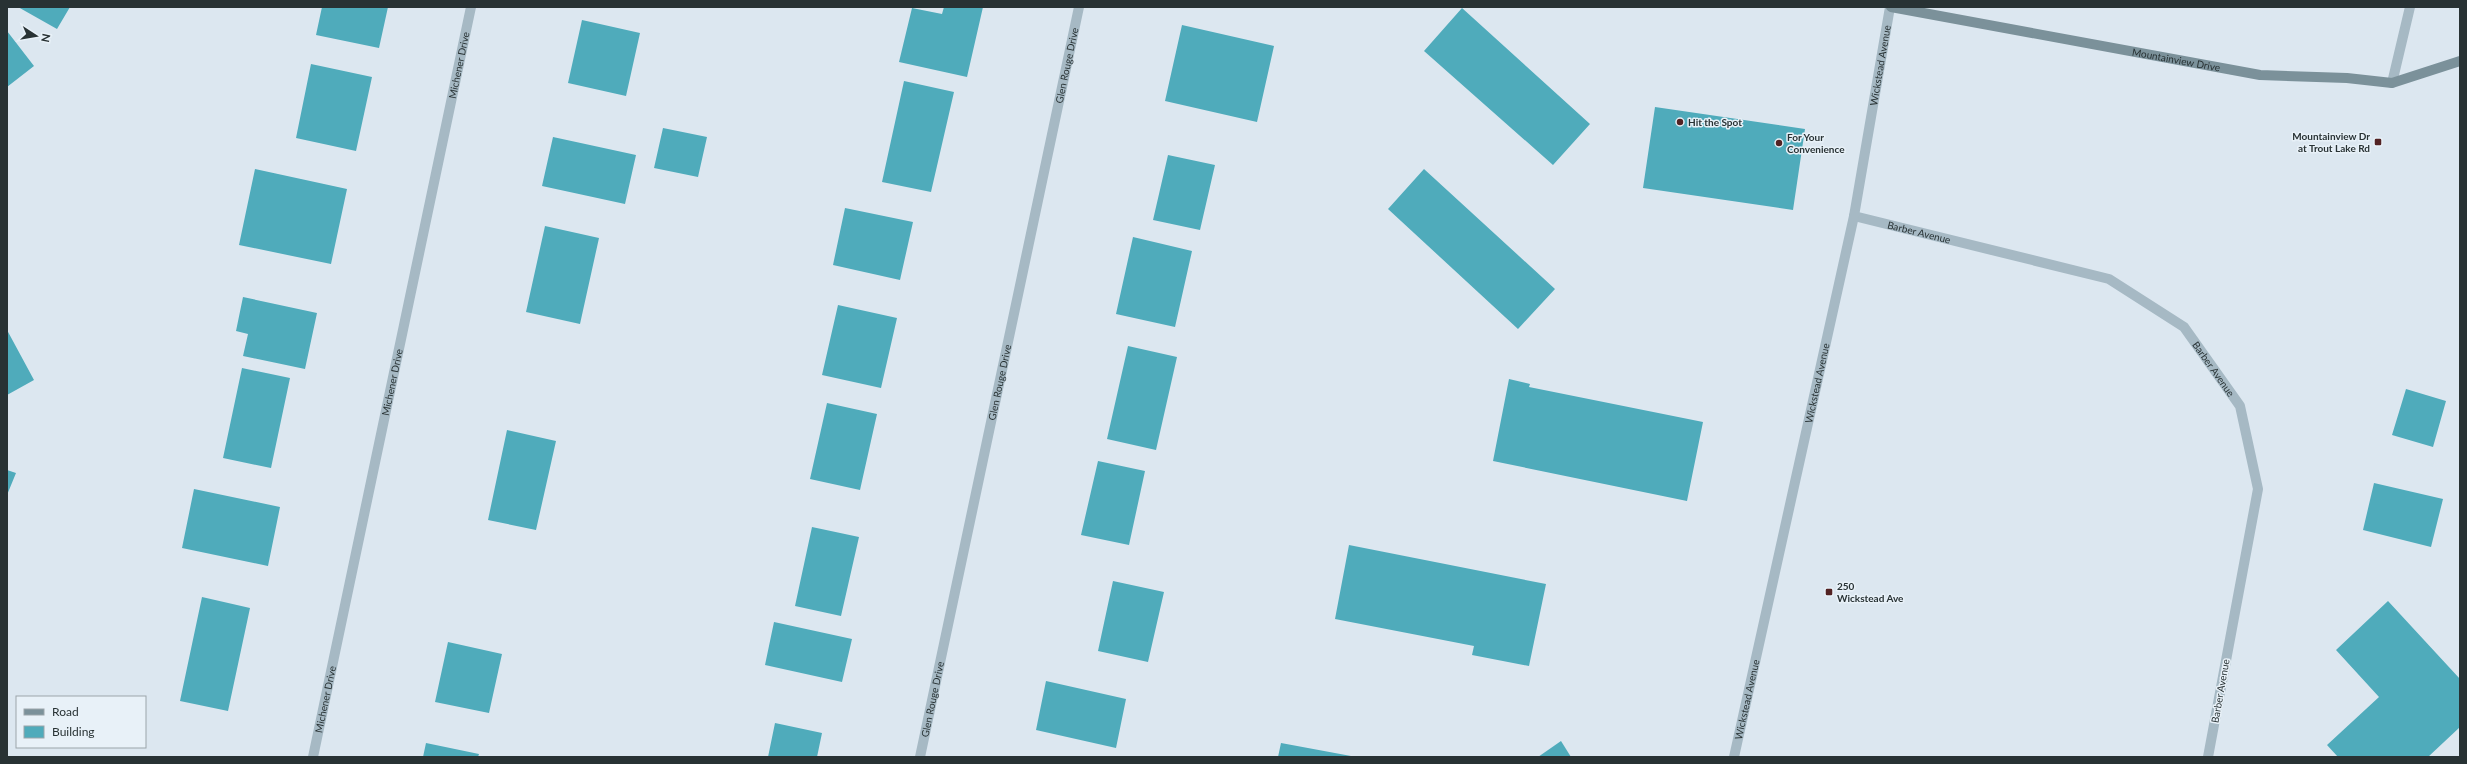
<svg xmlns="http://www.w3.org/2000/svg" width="2467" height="764" viewBox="0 0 2467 764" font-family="Lato,sans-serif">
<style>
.building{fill:#4fabbb}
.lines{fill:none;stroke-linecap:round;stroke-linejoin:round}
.street{stroke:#a6b9c4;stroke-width:10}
.secondary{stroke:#7b919a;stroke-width:10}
.poi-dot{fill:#522223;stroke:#e8f1f8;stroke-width:1.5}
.labels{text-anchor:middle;stroke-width:3;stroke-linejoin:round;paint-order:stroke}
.street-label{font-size:10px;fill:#283234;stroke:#e8f1f8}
.poi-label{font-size:10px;font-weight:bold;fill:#283234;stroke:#e8f1f8;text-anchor:start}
</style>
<rect width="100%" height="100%" fill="#dce7f0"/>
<path class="building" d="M 18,7 L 70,7 L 57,29 Z
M 322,7 L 388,7 L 379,48 L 316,35 Z
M 944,7 L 983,7 L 967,77 L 899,62 L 912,8 L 942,14 Z
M 1462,8 L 1590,124 L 1553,165 L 1424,51 Z
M 582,20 L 640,33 L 626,96 L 568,83 Z
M 1182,25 L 1274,46 L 1257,122 L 1165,101 Z
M 7,31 L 34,66 L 7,87 Z
M 311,64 L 372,77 L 356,151 L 296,138 Z
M 904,81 L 954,92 L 931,192 L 882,182 Z
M 1655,107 L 1805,129 L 1793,210 L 1643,188 Z
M 663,128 L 707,137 L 698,177 L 654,168 Z
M 553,137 L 636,155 L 625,204 L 542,186 Z
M 1168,155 L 1215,165 L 1200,230 L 1153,220 Z
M 255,169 L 347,189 L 331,264 L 239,245 Z
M 1424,169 L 1555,289 L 1518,329 L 1388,209 Z
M 845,208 L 913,222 L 900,280 L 833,265 Z
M 545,226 L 599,238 L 580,324 L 526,312 Z
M 1133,237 L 1192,251 L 1175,327 L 1116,314 Z
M 243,297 L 317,313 L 305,369 L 243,356 L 248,334 L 236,331 Z
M 838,305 L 897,318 L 881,388 L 822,375 Z
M 7,330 L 34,380 L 7,395 Z
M 1128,346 L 1177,357 L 1156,450 L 1107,439 Z
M 242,368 L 290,378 L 271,468 L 223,458 Z
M 1509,379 L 1530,384 L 1529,387 L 1703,422 L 1687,501 L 1493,461 Z
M 2406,389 L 2446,401 L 2433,447 L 2392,435 Z
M 827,403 L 877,414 L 860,490 L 810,479 Z
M 507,430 L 556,441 L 536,530 L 488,520 Z
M 1098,461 L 1145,471 L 1129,545 L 1081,535 Z
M 7,470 L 16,473 L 7,495 Z
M 2374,483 L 2443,499 L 2431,547 L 2363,530 Z
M 194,489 L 280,507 L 268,566 L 182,548 Z
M 812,527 L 859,537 L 841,616 L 795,606 Z
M 1349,545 L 1546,584 L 1529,666 L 1472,655 L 1474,646 L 1335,619 Z
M 1113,581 L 1164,592 L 1148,662 L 1098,651 Z
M 202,597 L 250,608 L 228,711 L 180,701 Z
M 2388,601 L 2460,679 L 2460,727 L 2428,757 L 2338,757 L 2327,745 L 2379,697 L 2336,650 Z
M 774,622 L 852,639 L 842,682 L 765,665 Z
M 448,642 L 502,654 L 489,713 L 435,702 Z
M 1046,681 L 1126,699 L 1116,748 L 1036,730 Z
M 775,723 L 822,733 L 817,757 L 768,757 Z
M 1561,741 L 1571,757 L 1538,757 Z
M 426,743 L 479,754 L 478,757 L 423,757 Z
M 1281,743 L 1351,756 L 1351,757 L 1278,757 Z"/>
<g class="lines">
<g class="street">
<path d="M 2392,83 L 2410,7"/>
<path id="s1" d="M 1854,216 L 2109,279 L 2184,327 L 2240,406 L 2258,489 L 2208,757"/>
<path id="s2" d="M 313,757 L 471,7"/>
<path id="s3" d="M 920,757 L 1079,7"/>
<path id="s4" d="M 1734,757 L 1854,216 L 1890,7"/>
</g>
<path class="secondary" id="s5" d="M 1891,7 L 2260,75 L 2347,78 L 2392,83 L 2460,61"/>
</g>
<g class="poi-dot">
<circle cx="1680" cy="122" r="4"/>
<rect x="2374" y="138" width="8" height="8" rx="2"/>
<circle cx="1779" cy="143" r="4"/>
<rect x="1825" y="588" width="8" height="8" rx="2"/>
</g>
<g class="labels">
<g class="street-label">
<text dy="4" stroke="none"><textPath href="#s5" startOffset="290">Mountainview Drive</textPath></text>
<text dy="4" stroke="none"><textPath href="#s2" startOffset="707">Michener Drive</textPath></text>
<text dy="4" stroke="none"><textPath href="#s3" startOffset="707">Glen Rouge Drive</textPath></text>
<text dy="4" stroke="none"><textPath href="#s4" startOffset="707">Wickstead Avenue</textPath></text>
<text dy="4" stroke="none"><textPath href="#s1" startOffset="67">Barber Avenue</textPath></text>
<text dy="4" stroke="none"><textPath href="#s1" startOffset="403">Barber Avenue</textPath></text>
<text dy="4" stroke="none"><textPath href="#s2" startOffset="383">Michener Drive</textPath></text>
<text dy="4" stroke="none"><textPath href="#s3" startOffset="383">Glen Rouge Drive</textPath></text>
<text dy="4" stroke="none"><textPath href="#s4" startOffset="383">Wickstead Avenue</textPath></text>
<text transform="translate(2220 691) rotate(-80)" y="4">Barber Avenue</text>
<text dy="4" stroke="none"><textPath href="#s2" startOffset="59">Michener Drive</textPath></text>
<text dy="4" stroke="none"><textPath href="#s3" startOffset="59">Glen Rouge Drive</textPath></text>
<text dy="4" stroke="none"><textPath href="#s4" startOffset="59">Wickstead Avenue</textPath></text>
</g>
<g class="poi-label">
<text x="1688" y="126">Hit the Spot</text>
<text x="2370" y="140" text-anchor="end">Mountainview Dr<tspan x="2370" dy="12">at Trout Lake Rd</tspan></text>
<text x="1787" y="141">For Your<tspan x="1787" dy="12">Convenience</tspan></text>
<text x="1837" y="590">250<tspan x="1837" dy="12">Wickstead Ave</tspan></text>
</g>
</g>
<rect width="2467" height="764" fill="none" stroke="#283234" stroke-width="16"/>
<rect x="16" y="696" width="130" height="52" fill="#e8f1f8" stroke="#9ba5aa"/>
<rect x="24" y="709" width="20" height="6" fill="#7b919a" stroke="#9ba5aa"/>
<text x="52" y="716" font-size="12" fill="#283234">Road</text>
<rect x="24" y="726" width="20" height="12" fill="#4fabbb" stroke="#9ba5aa"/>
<text x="52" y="736" font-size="12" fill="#283234">Building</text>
<g transform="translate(36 36) rotate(102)" stroke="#e8f1f8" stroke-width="3" paint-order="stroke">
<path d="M0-3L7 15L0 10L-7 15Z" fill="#283234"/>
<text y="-6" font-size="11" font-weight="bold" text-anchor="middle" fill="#283234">N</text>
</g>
</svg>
